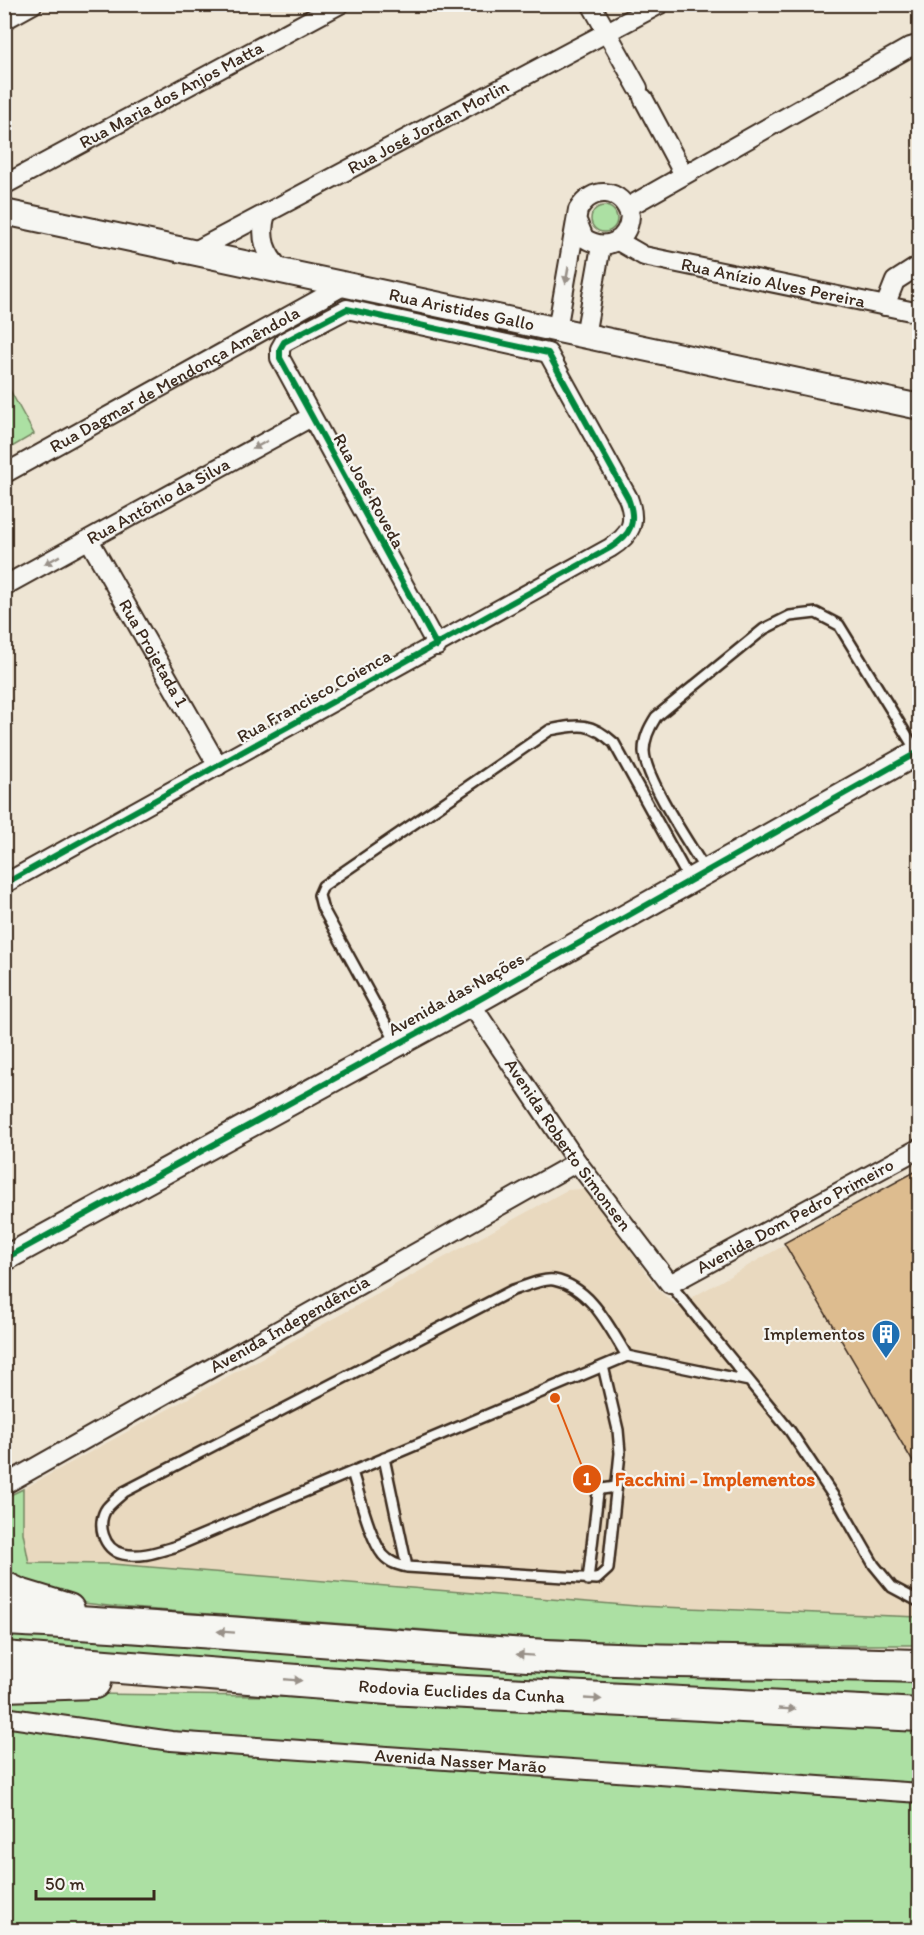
<svg xmlns="http://www.w3.org/2000/svg" width="924" height="1935" viewBox="0 0 924 1935" font-family="Itim,sans-serif">
<style>
.built{fill:#e9d9bf}
.green{fill:#ace0a3;stroke:#748560;stroke-width:1.5}
.building{fill:#ddbc8f;stroke:#3b2a1e;stroke-width:1.5}
.lines{fill:none;stroke-linecap:round;stroke-linejoin:round}
.lane-casing{stroke:#3b2a1e;stroke-width:14}
.street-casing{stroke:#3b2a1e;stroke-width:22}
.secondary-casing{stroke:#3b2a1e;stroke-width:28}
.highway-casing{stroke:#3b2a1e;stroke-width:36}
.lane{stroke:#f6f6f2;stroke-width:9}
.street{stroke:#f6f6f2;stroke-width:18}
.secondary{stroke:#f6f6f2;stroke-width:24}
.highway{stroke:#f6f6f2;stroke-width:32}
.cycleway-casing{stroke:#f6f6f2;stroke-width:10}
.cycleway{stroke:#00873e;stroke-width:6}
.oneway{fill:#989088}
.labels{text-anchor:middle;stroke-width:4.5;stroke-linejoin:round;paint-order:stroke}
.street-label{font-size:18px;fill:#3b2a1e;stroke:#f6f6f2}
.poi-label{font-size:18px;fill:#3b2a1e;stroke:#f6f6f2;text-anchor:end}
.leader{fill:none;stroke:#df570d;stroke-width:2}
.callout-dot{fill:#df570d;stroke:#f6f6f2;stroke-width:2}
.mark-label{font-size:18px;text-anchor:middle;font-weight:bold;fill:#fff}
.callout-label{font-size:20px;text-anchor:middle;font-weight:bold;fill:#df570d;stroke:#f6f6f2;stroke-width:4.5;stroke-linejoin:round;paint-order:stroke}
</style>
<rect width="100%" height="100%" fill="#eee5d4"/>
<filter id="ink" filterUnits="userSpaceOnUse"><feTurbulence type="fractalNoise" baseFrequency=".0167" numOctaves="2"/><feDisplacementMap in="SourceGraphic" scale="12" xChannelSelector="R" yChannelSelector="G"/><feConvolveMatrix kernelMatrix="1 2 1 2 8 2 1 2 1" color-interpolation-filters="sRGB"/></filter>
<g filter="url(#ink)">
<path class="built" d="M 919,1169 L 919,1617 L 637,1606 L 112,1564 L 29,1563 L 23,1533 L 23,1489 L 567,1190 L 581,1189 L 590,1192 L 657,1289 L 677,1306 Z"/>
<path class="green" d="M591 219a13 13 0 1 1 26 0a13 13 0 1 1-26 0Z
M 5,381 L 34,434 L 5,451 L 4,450 Z
M 23,1489 L 23,1533 L 29,1563 L 112,1564 L 637,1606 L 919,1617 L 919,1645 L 683,1645 L 533,1638 L 117,1607 L 50,1599 L 5,1582 L 4,1498 Z
M 4,1627 L 919,1673 L 919,1707 L 5,1651 Z
M 5,1693 L 263,1696 L 919,1731 L 919,1786 L 182,1733 L 5,1711 Z
M 4,1722 L 919,1801 L 919,1930 L 5,1930 Z"/>
<path class="building" d="M 920,1169 L 920,1474 L 784,1243 Z"/>
<g class="lines">
<g class="lane-casing">
<path id="lane" d="M 706,871 C 690,845 645,779 644,751 C 644,738 649,728 656,717 L 764,629 L 790,616 L 816,613 L 839,625 L 917,752
M 397,1044 L 322,907 L 319,895 L 323,886 L 550,730 C 580,724 591,722 614,743 L 690,881
M 670,1284 L 790,1431 L 840,1506 L 874,1565 L 892,1587 L 920,1602
M 627,1356 C 609,1327 591,1287 554,1280 C 543,1278 524,1287 513,1290 L 124,1492 C 119,1497 112,1502 107,1508 C 96,1523 103,1550 123,1554 C 140,1558 157,1552 174,1547 L 627,1356 L 749,1381
M 384,1458 L 407,1567
M 352,1472 C 359,1493 370,1539 383,1555 C 390,1563 398,1565 407,1567 L 597,1579 L 608,1569 L 620,1453 L 618,1430 L 603,1366
M 588,1580 L 598,1493 L 602,1489 L 616,1487"/>
</g>
<g class="street-casing">
<g id="street">
<path d="M 591,4 L 638,88"/>
<path d="M 4,20 L 33,4"/>
<path d="M 643,98 L 683,173"/>
<path id="s1" d="M 4,185 L 340,4"/>
<path d="M 628,207 L 910,47 L 920,44"/>
<path d="M 266,213 C 259,238 265,254 282,271"/>
<path id="s2" d="M 618,241 L 644,256 L 920,313"/>
<path id="s3" d="M 195,251 L 660,4"/>
<path d="M 885,306 L 895,281 L 920,265"/>
<path d="M 557,330 L 578,210 C 592,185 622,188 630,216 C 628,242 606,252 584,238 L 577,221"/>
<path d="M 585,336 L 601,246"/>
<path id="s4" d="M 4,474 L 345,285"/>
<path id="s5" d="M 89,540 L 218,766"/>
<path id="s6" d="M 4,586 L 311,417"/>
<path d="M 4,884 L 610,548 C 632,534 637,522 628,498 L 548,353 L 347,309 L 284,342 L 280,349 L 280,358 L 437,646"/>
<path id="s7" d="M 471,1004 L 577,1162 L 670,1284 L 920,1148"/>
<path id="s8" d="M 4,1485 L 577,1162"/>
<path id="s9" d="M 4,1717 L 171,1741 L 920,1793"/>
</g>
</g>
<g class="secondary-casing">
<g id="secondary">
<path id="s10" d="M 4,212 L 920,407"/>
<path d="M 4,1259 L 471,1004 L 920,751"/>
</g>
</g>
<g class="highway-casing">
<g id="highway">
<path d="M 4,1588 L 19,1595 L 68,1610"/>
<path d="M 4,1619 C 179,1627 354,1644 528,1655 C 659,1663 789,1662 920,1666"/>
<path id="s11" d="M 4,1658 L 388,1688 L 920,1715"/>
<path d="M 4,1685 L 94,1682"/>
</g>
</g>
<use href="#lane" class="lane"/>
<use href="#street" class="street"/>
<use href="#secondary" class="secondary"/>
<use href="#highway" class="highway"/>
<g class="cycleway-casing">
<path id="cycleway" d="M 4,884 L 610,548 C 632,534 637,522 628,498 L 548,353 L 347,309 L 284,342 L 280,349 L 280,358 L 437,646
M 4,1259 L 471,1004 L 920,751"/>
</g>
<use href="#cycleway" class="cycleway"/>
</g>
<defs><path id="oneway-solid" d="M-6-.8H1V-3.2L6.5 0L1 3.2V.8H-6Z" transform="scale(1.5)"/></defs>
<g class="oneway">
<use href="#oneway-solid" transform="translate(567 275) rotate(100)"/>
<use href="#oneway-solid" transform="translate(260 445) rotate(151)"/>
<use href="#oneway-solid" transform="translate(52 560) rotate(151)"/>
<use href="#oneway-solid" transform="translate(226 1632) rotate(-176)"/>
<use href="#oneway-solid" transform="translate(525 1655) rotate(-176)"/>
<use href="#oneway-solid" transform="translate(293 1680) rotate(5)"/>
<use href="#oneway-solid" transform="translate(593 1699) rotate(3)"/>
<use href="#oneway-solid" transform="translate(787 1709) rotate(3)"/>
</g>
</g>
<defs>
<g id="building-pin" transform="scale(1.5)"><path d="M0 17L-7.5 6A9.5 9.5 0 1 1 7.5 6Z" fill="#1f6fb2" stroke="#f6f6f2"/><path d="M-4-6H4V6H1V3H-1V6H-4ZM-2.5-4.3h1.7v1.8h-1.7ZM.8-4.3h1.7v1.8H.8ZM-2.5-1h1.7V.8h-1.7ZM.8-1h1.7V.8H.8Z" fill="#fff"/></g>
</defs>
<g fill-rule="evenodd">
<use href="#building-pin" x="886" y="1334"/>
</g>
<g class="labels">
<g class="street-label">
<text dy="6" stroke="none"><textPath href="#s1" startOffset="190">Rua Maria dos Anjos Matta</textPath></text>
<text dy="6" stroke="none"><textPath href="#s3" startOffset="264">Rua José Jordan Morlin</textPath></text>
<text dy="6" stroke="none"><textPath href="#s2" startOffset="162">Rua Anízio Alves Pereira</textPath></text>
<text dy="6" stroke="none"><textPath href="#s10" startOffset="468">Rua Aristides Gallo</textPath></text>
<text dy="6" stroke="none"><textPath href="#s4" startOffset="195">Rua Dagmar de Mendonça Amêndola</textPath></text>
<text transform="translate(369 491) rotate(61)" y="6">Rua José Roveda</text>
<text dy="6" stroke="none"><textPath href="#s6" startOffset="176">Rua Antônio da Silva</textPath></text>
<text dy="6" stroke="none"><textPath href="#s5" startOffset="130">Rua Projetada 1</textPath></text>
<text transform="translate(314 696) rotate(-29)" y="6">Rua Francisco Coienca</text>
<text transform="translate(456 994) rotate(-29)" y="6">Avenida das Nações</text>
<text dy="6" stroke="none"><textPath href="#s7" startOffset="171">Avenida Roberto Simonsen</textPath></text>
<text dy="6" stroke="none"><textPath href="#s7" startOffset="486">Avenida Dom Pedro Primeiro</textPath></text>
<text dy="6" stroke="none"><textPath href="#s8" startOffset="328">Avenida Independência</textPath></text>
<text dy="6" stroke="none"><textPath href="#s11" startOffset="459">Rodovia Euclides da Cunha</textPath></text>
<text dy="6" stroke="none"><textPath href="#s9" startOffset="459">Avenida Nasser Marão</textPath></text>
</g>
<g class="poi-label">
<text x="865" y="1340">Implementos</text>
</g>
</g>
<path class="leader" d="M555 1398L587 1479"/>
<g class="callout-dot">
<circle cx="555" cy="1398" r="6"/>
<circle cx="587" cy="1479" r="15"/>
</g>
<g class="mark-label">
<text x="587" y="1485">1</text>
</g>
<g class="callout-label">
<text x="715" y="1486">Facchini - Implementos</text>
</g>
<rect width="924" height="1935" fill="none" stroke="#f6f6f2" stroke-width="24"/>
<rect x="12" y="12" width="900" height="1911" fill="none" stroke="#3b2a1e" stroke-width="2" filter="url(#ink)"/>
<path d="M36 1890v9h118v-9" fill="none" stroke="#3b2a1e" stroke-width="3"/>
<text x="45" y="1890" font-size="18" fill="#3b2a1e" stroke="#f6f6f2" stroke-width="4.5" paint-order="stroke">50 m</text>
</svg>
